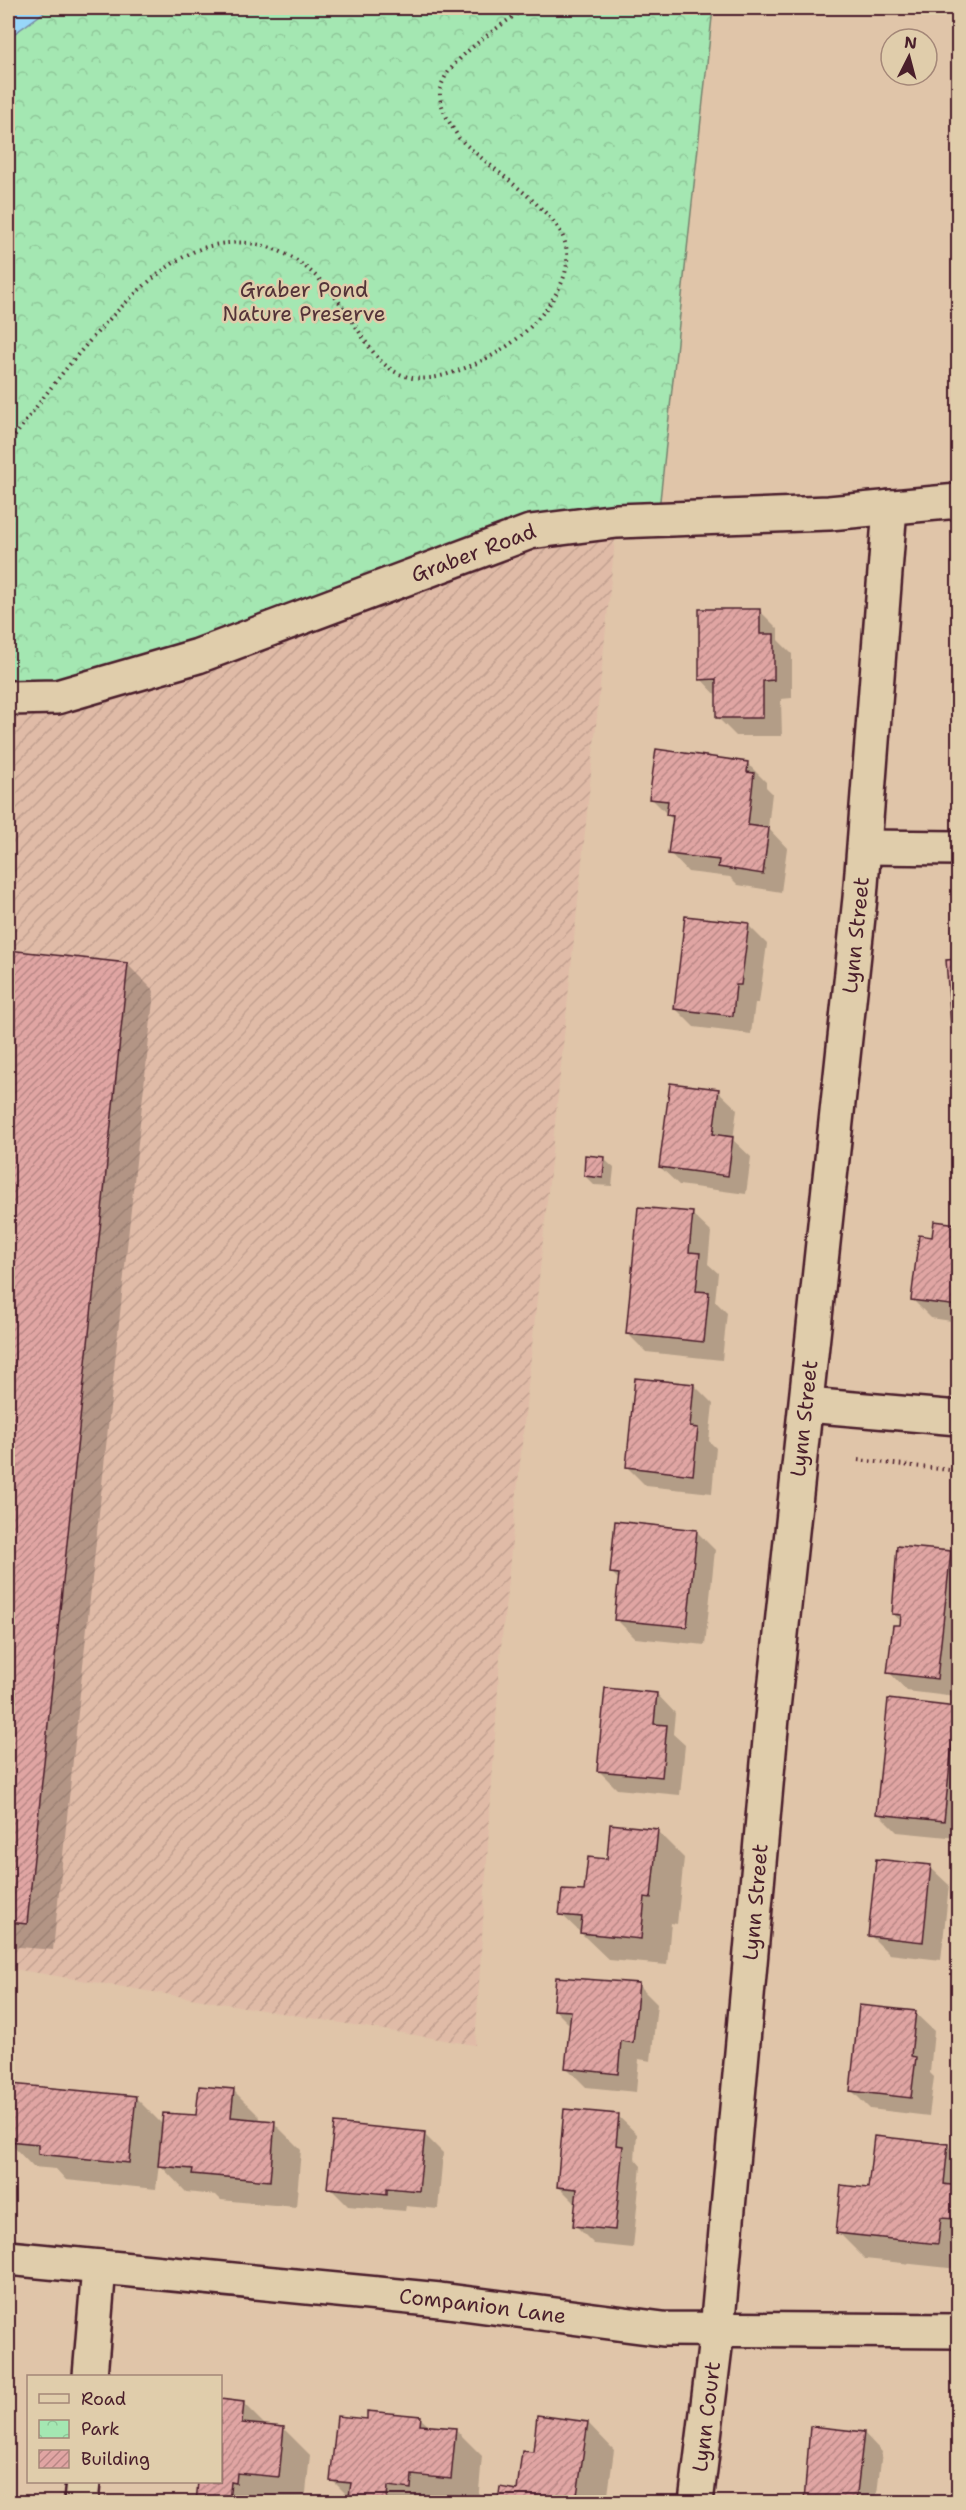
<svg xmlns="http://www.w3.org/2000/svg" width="966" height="2510" viewBox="0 0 966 2510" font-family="'Shantell Sans',sans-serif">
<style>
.industrial{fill:url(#industrial-furrows)}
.park{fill:url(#park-crowns);stroke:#77836e;stroke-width:1.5}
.water{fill:#98d7fa;stroke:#798da7;stroke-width:1.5}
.shadow{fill:#0003}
.building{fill:url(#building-hatch);stroke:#4a1f2b;stroke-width:1.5}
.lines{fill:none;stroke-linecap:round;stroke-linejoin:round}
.minor-casing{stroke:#4a1f2b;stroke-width:38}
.tertiary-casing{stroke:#4a1f2b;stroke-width:38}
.path{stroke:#4a1f2b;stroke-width:4;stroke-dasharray:1.5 4.5;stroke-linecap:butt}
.minor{stroke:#e0cdab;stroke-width:33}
.tertiary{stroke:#e0cdab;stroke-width:33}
.labels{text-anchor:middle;stroke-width:5;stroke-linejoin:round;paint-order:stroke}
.park-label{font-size:21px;fill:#533338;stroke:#e0cdab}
.street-label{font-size:21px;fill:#4a1f2b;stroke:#e0cdab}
</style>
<defs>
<pattern id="industrial-furrows" width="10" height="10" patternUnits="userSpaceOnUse" patternTransform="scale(1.5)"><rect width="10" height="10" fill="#e0bba7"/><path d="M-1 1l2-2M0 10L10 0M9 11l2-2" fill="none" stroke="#c2a090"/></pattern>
<pattern id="park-crowns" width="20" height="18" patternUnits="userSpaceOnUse" patternTransform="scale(1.5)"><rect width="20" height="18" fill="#a4e7b2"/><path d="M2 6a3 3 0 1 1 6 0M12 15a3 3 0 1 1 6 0" fill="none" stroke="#8fc699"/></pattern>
<pattern id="building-hatch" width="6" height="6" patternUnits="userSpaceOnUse" patternTransform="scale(1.5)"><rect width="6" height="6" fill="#e0a5a3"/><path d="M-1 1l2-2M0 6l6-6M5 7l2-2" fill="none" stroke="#b88685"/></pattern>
</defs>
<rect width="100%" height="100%" fill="#e0c5a9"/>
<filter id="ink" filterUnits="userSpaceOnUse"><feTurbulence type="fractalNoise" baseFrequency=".0167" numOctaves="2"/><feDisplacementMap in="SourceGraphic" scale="12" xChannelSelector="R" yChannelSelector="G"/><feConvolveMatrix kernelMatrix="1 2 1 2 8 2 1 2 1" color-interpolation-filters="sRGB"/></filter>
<g filter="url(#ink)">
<path class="industrial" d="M 617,521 L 500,1657 L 475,2045 L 8,1968 L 8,698 Z"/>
<path class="park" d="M 8,8 L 713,8 L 658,519 L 617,521 L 198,656 L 8,698 Z"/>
<path class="water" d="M 8,8 L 50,8 L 8,38 Z"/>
<path class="shadow" d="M 759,610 L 778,629 L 778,640 L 792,654 L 792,698 L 781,699 L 782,736 L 736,736 L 717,717 L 717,696 L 701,679 Z
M 748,764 L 766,782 L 766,787 L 772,793 L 768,828 L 787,848 L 781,892 L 738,885 L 730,877 L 688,872 L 670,853 L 674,821 L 651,798 Z
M 748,925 L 767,944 L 759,1003 L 755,1003 L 751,1034 L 694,1027 L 675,1008 Z
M 8,952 L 127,964 L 154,991 L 53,1950 L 8,1946 Z
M 958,961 L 958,1031 L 952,1025 L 948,962 Z
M 718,1091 L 737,1109 L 733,1140 L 751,1157 L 746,1194 L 679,1185 L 660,1167 Z
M 604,1159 L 614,1168 L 612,1186 L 594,1185 L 585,1176 Z
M 692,1214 L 711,1232 L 708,1264 L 718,1273 L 715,1301 L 727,1313 L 722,1360 L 646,1352 L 627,1333 Z
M 935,1222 L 958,1225 L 958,1322 L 931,1318 L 912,1299 L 934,1238 Z
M 694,1385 L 713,1404 L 709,1441 L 716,1448 L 712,1493 L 646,1486 L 627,1467 Z
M 696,1531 L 715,1550 L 705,1645 L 635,1638 L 616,1619 L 620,1581 L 611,1572 Z
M 951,1553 L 958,1561 L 958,1671 L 956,1697 L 907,1691 L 889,1672 L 901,1627 L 902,1622 L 893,1614 Z
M 657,1694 L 675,1713 L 673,1734 L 685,1745 L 680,1795 L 617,1789 L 598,1770 Z
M 955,1708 L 958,1711 L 958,1838 L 897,1832 L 878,1813 Z
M 657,1831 L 684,1858 L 677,1924 L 671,1923 L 667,1965 L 609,1960 L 561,1914 L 586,1893 L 608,1860 Z
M 930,1867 L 949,1885 L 941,1960 L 889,1954 L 870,1935 Z
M 638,1985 L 657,2004 L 651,2061 L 639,2059 L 636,2092 L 586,2087 L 567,2068 L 571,2026 L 554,2009 Z
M 915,2013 L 934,2031 L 930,2073 L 934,2077 L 929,2116 L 870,2109 L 851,2090 Z
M 12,2085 L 136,2098 L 163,2125 L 198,2117 L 233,2090 L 260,2117 L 259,2121 L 274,2123 L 301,2150 L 296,2207 L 221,2200 L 216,2195 L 186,2192 L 159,2164 L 156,2189 L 66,2180 L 56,2169 L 33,2167 L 8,2141 Z
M 618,2116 L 637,2134 L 635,2159 L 641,2166 L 633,2248 L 594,2244 L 575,2225 L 577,2205 L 558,2186 Z
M 424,2134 L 443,2153 L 438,2209 L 406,2206 L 405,2211 L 348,2206 L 329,2187 Z
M 948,2146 L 958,2156 L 958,2269 L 865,2259 L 838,2232 L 870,2190 Z
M 243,2403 L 267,2427 L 283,2428 L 310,2455 L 305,2502 L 264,2499 L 263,2502 L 197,2502 L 199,2486 L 194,2482 L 220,2482 Z
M 420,2418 L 430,2427 L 455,2429 L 482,2456 L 478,2502 L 354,2502 L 332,2480 L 368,2421 Z
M 588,2423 L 614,2450 L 607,2502 L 499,2502 L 501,2489 L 519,2491 L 534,2454 Z
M 864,2433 L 882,2452 L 876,2502 L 805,2502 L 808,2476 Z"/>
<path class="building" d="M 699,609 L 760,609 L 760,634 L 774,634 L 774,680 L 763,681 L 763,718 L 716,718 L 716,679 L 699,680 Z
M 656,749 L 748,762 L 747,772 L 754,773 L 748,825 L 769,828 L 763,874 L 718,867 L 719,860 L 668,854 L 673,816 L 666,815 L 668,801 L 649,799 Z
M 685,916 L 749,923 L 741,985 L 736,985 L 733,1016 L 674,1009 Z
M 8,950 L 128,963 L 27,1924 L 8,1922 Z
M 958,959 L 958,1025 L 951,1026 L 946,960 Z
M 670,1083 L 719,1089 L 713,1134 L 733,1137 L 728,1176 L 659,1167 Z
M 585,1155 L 605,1157 L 603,1178 L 584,1176 Z
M 638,1207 L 693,1212 L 689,1252 L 700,1253 L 696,1291 L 709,1292 L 704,1342 L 626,1334 Z
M 934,1221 L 958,1224 L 958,1306 L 911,1300 L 919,1235 L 932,1237 Z
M 635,1378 L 694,1384 L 690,1427 L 698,1428 L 693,1475 L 626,1467 Z
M 615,1521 L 697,1530 L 687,1627 L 614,1620 L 619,1574 L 610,1573 Z
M 897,1546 L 951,1551 L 937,1679 L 887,1673 L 893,1625 L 900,1625 L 901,1615 L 892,1614 Z
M 605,1688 L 657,1693 L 654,1724 L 667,1725 L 662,1777 L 597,1771 Z
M 888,1699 L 956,1707 L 944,1821 L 876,1814 Z
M 610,1824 L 658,1829 L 651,1898 L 645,1897 L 641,1939 L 580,1933 L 582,1917 L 559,1915 L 562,1890 L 584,1891 L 588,1857 L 607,1859 Z
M 876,1859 L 931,1865 L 923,1942 L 868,1936 Z
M 556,1977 L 639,1983 L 633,2043 L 621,2041 L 618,2074 L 565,2068 L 571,2011 L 553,2010 Z
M 859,2005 L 916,2011 L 911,2056 L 916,2057 L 911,2098 L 850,2091 Z
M 11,2084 L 136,2096 L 129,2163 L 38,2154 L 38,2144 L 8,2141 Z
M 199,2086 L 234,2089 L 231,2117 L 275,2121 L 270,2181 L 192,2174 L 193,2169 L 158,2166 L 163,2113 L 196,2115 Z
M 564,2109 L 619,2114 L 616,2145 L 623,2146 L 615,2230 L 573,2226 L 577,2189 L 557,2187 Z
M 334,2123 L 425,2132 L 419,2191 L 387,2188 L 387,2194 L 327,2188 Z
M 874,2136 L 948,2144 L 944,2184 L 958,2186 L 958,2193 L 956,2219 L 941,2218 L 938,2244 L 836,2233 L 841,2185 L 868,2188 Z
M 220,2399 L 244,2402 L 242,2423 L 284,2427 L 279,2477 L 237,2473 L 236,2483 L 231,2482 L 229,2502 L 196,2502 L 198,2482 L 220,2482 Z
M 367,2411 L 421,2416 L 420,2425 L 456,2428 L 451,2479 L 412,2475 L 411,2489 L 388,2486 L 387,2500 L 349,2496 L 351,2483 L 330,2481 L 337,2416 L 367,2419 Z
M 537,2415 L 588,2422 L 576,2502 L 498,2502 L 500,2487 L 517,2490 L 522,2451 L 533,2452 Z
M 810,2426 L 864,2432 L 856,2502 L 804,2502 Z"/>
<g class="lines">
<g class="minor-casing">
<g id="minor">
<path d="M 865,847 L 958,848"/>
<path d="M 807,1405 L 958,1418"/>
<path id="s1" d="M 8,2258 L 440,2300 L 663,2329 L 958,2331"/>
<path d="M 90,2376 L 99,2267"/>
<path d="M 81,2502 L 83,2482"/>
<path id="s2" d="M 696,2502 L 717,2331 L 772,1718 L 860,898 L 890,507"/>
</g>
</g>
<g class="tertiary-casing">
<g id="tertiary">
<path id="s3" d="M 8,698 L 57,697 L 198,656 L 530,532 L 617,521 L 829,513 L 958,501"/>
</g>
</g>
<path class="path" d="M 8,446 C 46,391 144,261 210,246 C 273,231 316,267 349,316 C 365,339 377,367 405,376 C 427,384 456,372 477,363 C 511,348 540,323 558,290 C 571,267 571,242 553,221 C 526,190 489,167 459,138 C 451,125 439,108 440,91 C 444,61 501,26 525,8
M 858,1460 L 958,1471"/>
<use href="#minor" class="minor"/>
<use href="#tertiary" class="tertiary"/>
</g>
</g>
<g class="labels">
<g class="park-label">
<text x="304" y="297">Graber Pond<tspan x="304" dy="24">Nature Preserve</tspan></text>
</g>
<g class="street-label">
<text dy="7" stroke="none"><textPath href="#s3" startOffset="490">Graber Road</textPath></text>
<text dy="7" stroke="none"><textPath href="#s2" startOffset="1575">Lynn Street</textPath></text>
<text dy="7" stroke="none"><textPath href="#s2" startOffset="1089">Lynn Street</textPath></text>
<text dy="7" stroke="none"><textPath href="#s2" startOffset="603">Lynn Street</textPath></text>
<text dy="7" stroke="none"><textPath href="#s1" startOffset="477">Companion Lane</textPath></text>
<text dy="7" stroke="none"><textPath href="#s2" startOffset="86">Lynn Court</textPath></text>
</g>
</g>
<rect width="966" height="2510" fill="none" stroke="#e0cdab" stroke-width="30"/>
<rect x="15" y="15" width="936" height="2480" fill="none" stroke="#4a1f2b" stroke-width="2" filter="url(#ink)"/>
<rect x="27" y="2375" width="195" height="108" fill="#e0cdab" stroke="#a48778" stroke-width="1.5"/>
<rect x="39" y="2394" width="30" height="9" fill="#e0cdab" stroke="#a48778" stroke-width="1.5"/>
<text x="81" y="2405" font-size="18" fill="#4a1f2b">Road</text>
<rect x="39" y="2420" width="30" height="18" fill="url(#park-crowns)" stroke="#a48778" stroke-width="1.5"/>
<text x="81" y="2435" font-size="18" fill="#4a1f2b">Park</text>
<rect x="39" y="2450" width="30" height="18" fill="url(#building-hatch)" stroke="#a48778" stroke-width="1.5"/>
<text x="81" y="2465" font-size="18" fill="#4a1f2b">Building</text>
<g transform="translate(909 57) rotate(6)"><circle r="28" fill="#e0cdab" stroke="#a48778" stroke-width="1.5"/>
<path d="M0-4.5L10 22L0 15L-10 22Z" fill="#4a1f2b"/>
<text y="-9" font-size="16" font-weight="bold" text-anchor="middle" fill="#4a1f2b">N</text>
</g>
</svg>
